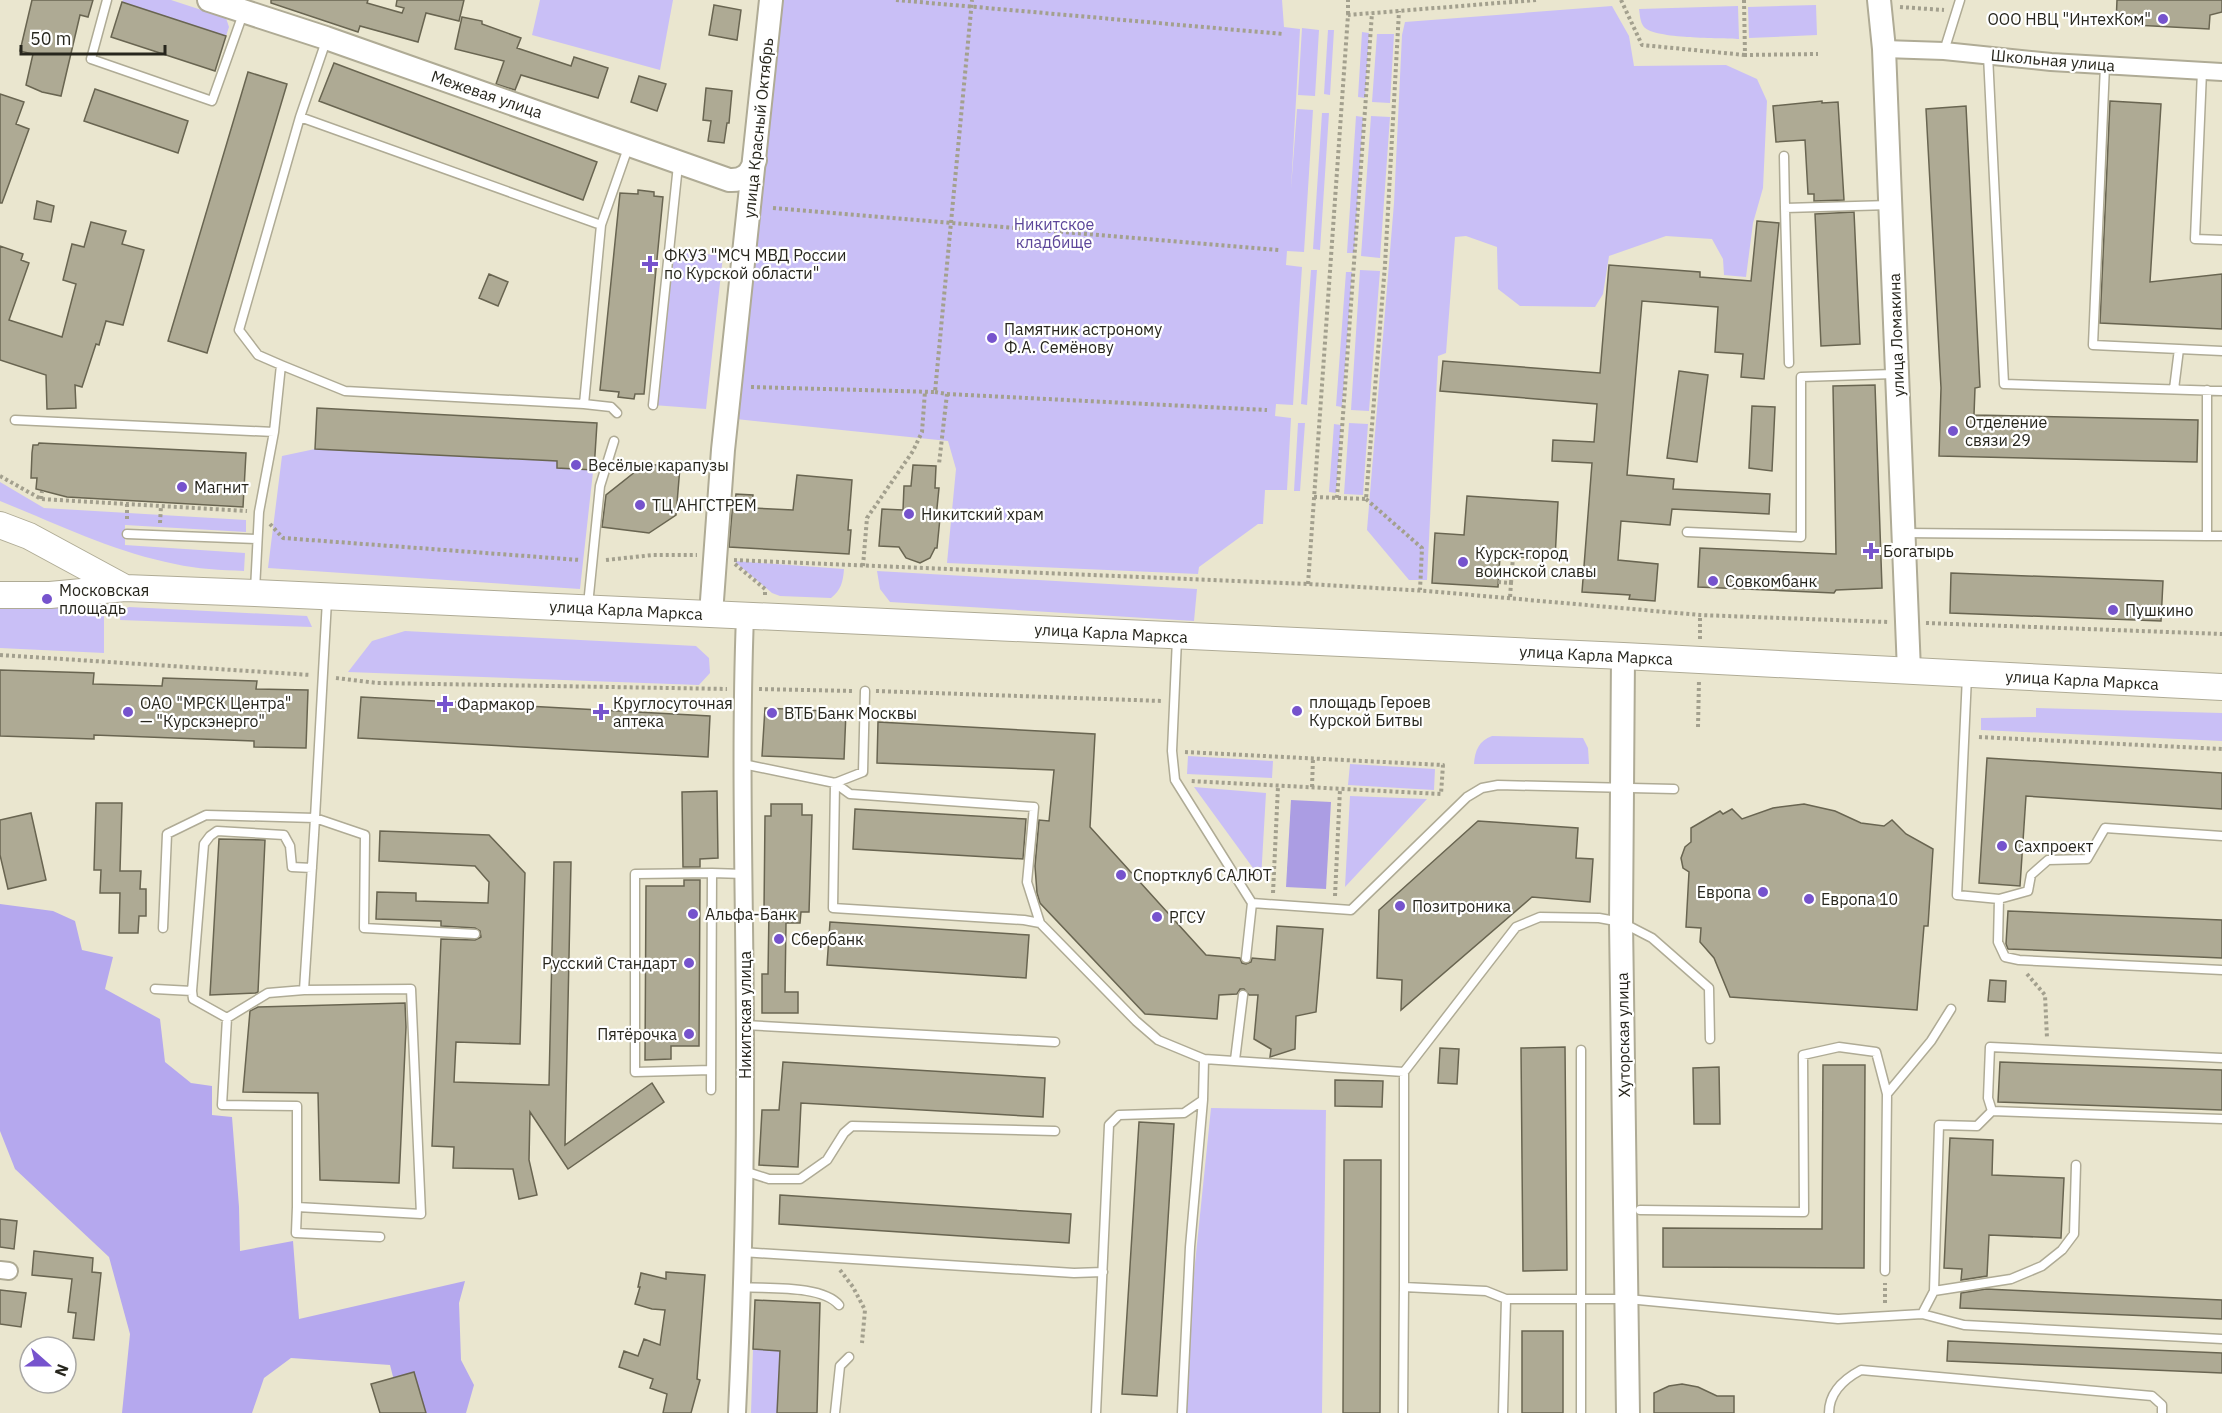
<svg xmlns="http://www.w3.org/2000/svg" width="2222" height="1413" viewBox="0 0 2222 1413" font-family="'IBM Plex Sans',sans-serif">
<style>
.green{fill:#c9bff6}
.forest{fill:#b5a8ee}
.water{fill:#ab9de3}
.building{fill:#aeaa94;stroke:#696551;stroke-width:1.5}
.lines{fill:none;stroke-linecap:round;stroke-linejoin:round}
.lane-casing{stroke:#afab95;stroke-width:11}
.street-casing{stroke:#afab95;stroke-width:20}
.secondary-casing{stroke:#afab95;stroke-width:26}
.primary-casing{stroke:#afab95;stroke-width:28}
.path{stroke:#a3a08e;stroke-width:4;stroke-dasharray:3 3;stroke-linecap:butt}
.lane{stroke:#fff;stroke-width:8}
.street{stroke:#fff;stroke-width:16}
.secondary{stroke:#fff;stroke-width:22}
.primary{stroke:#fff;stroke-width:26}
.poi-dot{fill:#7653cd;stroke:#fff;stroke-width:2}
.labels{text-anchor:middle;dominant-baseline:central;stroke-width:4.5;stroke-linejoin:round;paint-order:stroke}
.poi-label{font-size:16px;fill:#27261d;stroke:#fff;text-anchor:start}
.street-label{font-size:16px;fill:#27261d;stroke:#fff}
.park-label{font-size:16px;fill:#5c4699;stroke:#fff}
</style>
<rect width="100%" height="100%" fill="#eae6cf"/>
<path class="green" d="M123,0H171L226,18L229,27L226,36L122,2Z
M540,0H673L660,70L532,35Z
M778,0H1282L1284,27L1300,29L1291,189L1297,109L1313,110L1304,252L1287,251L1286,265L1302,267L1293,405L1276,404L1275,416L1291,418L1287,490H1265L1263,524H1258L1199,567L1198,574L947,563L956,469L948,441L736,419Z
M1816,5L1817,35L1749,38L1748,7Z
M1612,6L1629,36L1634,66L1726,65L1757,79L1767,101L1763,188L1753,223L1746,277L1724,275L1723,259L1712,239L1666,236L1609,256L1603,294L1595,307L1520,306L1498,289L1497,247L1466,236L1455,237L1446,353L1438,356L1427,580H1409L1367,530L1394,203L1402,35L1405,22Z
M1738,6L1739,39C1722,38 1654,39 1644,27C1640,22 1640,15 1639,9Z
M1302,28L1319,30L1315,96L1298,95Z
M1328,30H1334L1330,95L1324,94Z
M1362,32L1369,33L1365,98L1358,97Z
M1377,34H1394L1390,103L1372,102Z
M1322,113H1329L1320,250L1313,249Z
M1356,116L1363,117L1354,253H1347Z
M1371,116L1390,117L1380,258L1361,256Z
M670,250L723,256L706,409L653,405Z
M1311,270H1317L1307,405L1301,404Z
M1360,270L1380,271L1369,411L1351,410Z
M1346,272H1352L1342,407L1336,406Z
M1298,423H1305L1300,491H1294Z
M1349,423L1368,424L1363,495L1344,494Z
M1334,424L1341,425L1336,493L1329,492Z
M315,449L594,463L580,589L268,568L282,456Z
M0,482L44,508L246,520V532L125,525V545L245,553L244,571C221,570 197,569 175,564C114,552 57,524 0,501Z
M734,561L844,569C843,582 841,590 831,598L780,596L772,593Z
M877,571L1197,589L1194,621L890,602L880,589Z
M0,604L104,605V653L0,648Z
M129,607L307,616L312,627L120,620L121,611Z
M405,631L696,646L709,658L710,673L699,685L348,672L372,641Z
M2036,708L2222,713V741L1981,730V718L2036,717Z
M1492,736L1583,738L1588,748L1589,764H1474C1475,750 1479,741 1492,736Z
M1188,756L1273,761L1272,778L1187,774Z
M1350,764L1435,769L1434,790L1348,785Z
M1194,787L1266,793L1261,879Z
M1350,796L1427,799L1345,887Z
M1211,1108L1326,1110L1322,1413H1186L1189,1322Z
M753,1349L780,1351L777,1413H751Z"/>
<path class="forest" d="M0,904L53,911L75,921L82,950L113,957L105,989L160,1019L165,1062L191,1083L212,1086V1115L232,1117L239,1207L240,1251L293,1241L299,1319L465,1281L459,1303L461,1360L474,1385L466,1413H399L401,1408L390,1365L291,1358L264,1378L252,1413H122L130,1334L109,1257L15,1169L0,1131Z"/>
<path class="water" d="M1291,800L1331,802L1326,889L1286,887Z"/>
<path class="building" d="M32,0H93L88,17L80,15L61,96L42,92L26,85L33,54L20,51Z
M271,0H368L367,3L402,13L404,8L396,6L397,0H464L459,21L426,13L418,42L360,26L358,32L271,3Z
M2117,0H2222V12L2210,15L2209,29L2116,24Z
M122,2L226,36L215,71L111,37Z
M714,5L741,10L737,40L709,35Z
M462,17L482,21V24L521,38L517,48L571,66L574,57L608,68L598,98L521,75L515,90L496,84L504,61L455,49Z
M334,63L597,162L583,200L319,101Z
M248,72L287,84L207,353L168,341Z
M639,76L666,84L657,111L631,102Z
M706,88L732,91L729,123H727L724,143L708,141L711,121L703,120Z
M95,89L188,121L178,153L84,121Z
M0,94L24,102L16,124L29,129L2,203H0Z
M1822,101V103L1838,102L1844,200L1814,201V194H1808L1805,140L1776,142L1773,106Z
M2110,101L2161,104L2150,282L2222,274V329L2100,323Z
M1966,106L1980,387L1975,388L1974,415L2198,420L2197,462L1939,456L1941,388L1926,109Z
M638,190L654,192V196L663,197L644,394H635L634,399L618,397L619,392L600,390L620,193L638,194Z
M37,201L54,206L51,222L34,219Z
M1854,212L1860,344L1821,346L1815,214Z
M1757,221L1779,223L1764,379L1741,377L1743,354L1715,352L1718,307L1642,301L1627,475L1674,479L1673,489L1770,494L1769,514L1672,509L1670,525L1621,521L1618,560L1658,564L1655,601L1629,599L1630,595L1582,592L1592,463L1552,461L1553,440L1594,442L1597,404L1440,391L1443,361L1600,373L1609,265L1700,272V277L1751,281Z
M91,222L126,231L122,244L144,250L123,325L106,321L99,345L96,344L82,387L75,385L76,408L47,409L46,375L0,360V246L23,254L21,260L29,263L9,320L62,337L76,284L63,280L72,244L84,247Z
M489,274L508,282L498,306L479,298Z
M1679,371L1708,375L1697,462L1667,458Z
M1875,385L1882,588L1836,590L1834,593L1698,587L1700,548L1836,554L1833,386Z
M1752,406L1775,407L1772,471L1749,468Z
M317,408L597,423L594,470L557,468V461L315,449Z
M39,443L246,453L243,507L67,497L36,489L37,478H31L32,453L33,445H38Z
M645,464L680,467L676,515L649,533L602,527L606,495Z
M913,465L936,466L935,488H939L936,518H940L937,548H935L930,558L920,563L906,558L899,547L879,546L882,509L903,510L904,486H911Z
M797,475L852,480L848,530H851L849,554L729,547L733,501L735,502L736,494L753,495L752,508L793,510Z
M1467,496L1558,502L1555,559L1500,556L1498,587L1432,583L1435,533L1464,535Z
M1951,573L2163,581L2161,621L1950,613Z
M0,670L94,673L93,684L162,686L163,678L257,681L256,689L308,690L306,748L254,747V741L94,735V739L0,736Z
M361,697L710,716L708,757L358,738Z
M765,708L846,712L844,759L762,756Z
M878,722L1095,734L1090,827L1206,955L1240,958L1242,963L1246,964L1251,962L1252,958L1275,960L1277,926L1323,929L1316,1012L1296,1016L1295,1049L1270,1057L1271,1049L1254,1039L1258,995H1249L1244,989H1240L1237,994L1219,995L1217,1019L1145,1014L1040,903L1037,893L1035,866L1039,820L1049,821L1054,770L877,763Z
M1987,758L2222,773V809L2026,796L2020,886L1979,883Z
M717,791L718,858L700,859V867H683L682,792Z
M96,803H122L120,871H141L140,889H146V916H139L138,933H119L120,893H100L101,870H94Z
M771,804H802V815H812L809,912H801L800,923H786L785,992H798V1013H762V974H768L769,910L764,911L765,816H771Z
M1804,804L1835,811L1861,823L1884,826L1892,820L1906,834L1933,849L1928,926H1924L1917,1010L1730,997L1714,958L1700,942L1701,928L1686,927L1689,872L1683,868L1681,858L1685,847L1691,842V828L1720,811L1723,814L1732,809L1742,819L1773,808Z
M855,809L1026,819L1023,859L853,849Z
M31,813L46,880L8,889L0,855V820Z
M1478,821L1578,828L1576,858L1593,859L1590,902L1532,897L1401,1010L1402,980L1377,978L1379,910Z
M380,831L489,835L525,873L520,1044L456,1042L454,1082L549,1085L554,862H571L565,1145L652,1083L664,1102L568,1169L530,1112L529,1160L537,1195L519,1199L513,1169L453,1168L454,1147L432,1146L441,939L475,940L481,937L480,931L475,928L441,926V921L376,919L377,892L416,893V901L488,903L489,882L475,866L379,861Z
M219,839L265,840L258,992L256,993L210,995Z
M684,880H700L699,1046H671V1059L645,1060L646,886H684Z
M2008,911L2222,920V958L2008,949L2006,944Z
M830,922L1029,935L1026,978L827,965Z
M1990,980L2006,981L2005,1002L1988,1001Z
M405,1003L406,1027L399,1183L320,1180L318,1093L243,1092L250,1011L258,1007Z
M1565,1047L1567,1270L1523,1271L1521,1048Z
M1440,1048L1459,1049L1457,1084L1438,1083Z
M783,1062L1045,1078L1043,1117L801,1103L798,1167L759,1165L762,1110H779Z
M2000,1062L2222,1070V1110L1998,1102Z
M1823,1065H1865L1864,1268L1663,1267V1228L1822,1229Z
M1719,1067L1720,1124H1694L1693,1068Z
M1335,1080L1383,1081L1382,1107L1335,1106Z
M1139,1122L1174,1124L1157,1396L1122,1394Z
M1950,1138L1993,1140L1992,1175L2064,1178L2061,1238L1989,1235L1987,1276L1961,1280L1962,1269L1944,1268Z
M1344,1160H1381L1380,1413H1343Z
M780,1195L1071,1214L1069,1243L779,1224Z
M0,1219L17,1221L14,1249L0,1247Z
M34,1251L93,1258L92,1272L101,1273L94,1340L73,1338L76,1313L68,1312L72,1279L32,1275Z
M666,1272L705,1275L697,1379L700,1380L691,1413H663L667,1394L650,1388L653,1379L619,1367L624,1351L638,1356L644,1339L660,1345L665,1310L652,1309L635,1304L640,1287H638L641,1273L666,1279Z
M1986,1289L2222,1300V1319L1960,1308L1961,1293Z
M0,1290L26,1293L21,1327L0,1324Z
M755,1300L820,1303L817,1413H777L780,1351L753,1349Z
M1522,1331H1563V1413H1522Z
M1948,1341L2222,1353V1373L1947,1361Z
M414,1372L426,1413H380L371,1384Z
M1682,1384L1698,1387L1717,1396H1734V1413H1654V1393L1669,1386Z"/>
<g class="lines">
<defs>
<path id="lane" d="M107,0L91,59L212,101L244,11
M1944,51L1960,0
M1988,55L2004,384L2222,391
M2105,65L2093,345L2179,349L2174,389
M2202,71L2195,239L2222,240
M300,117L601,225
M1784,156L1785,208
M2179,349L2222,351
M1789,363L1785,208L1890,205
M281,365L258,355L239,330L300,117L326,41
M2207,390V536H2222
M584,404L611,407L617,413
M653,405L678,165
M15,420L274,432
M1687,532L1801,537V377L1894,374
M1904,533L2207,536
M127,534L257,539
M255,590L259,512L274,432L281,365L345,391L584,404L601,225L629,145
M327,600L315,818L365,835L364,928L475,934
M588,605L600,486L614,441
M1177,639L1172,751L1175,780L1252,903L1351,910L1467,797L1482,788L1498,785L1674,789
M1967,676L1957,895L1999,899L2028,891L2031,875L2048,860L2087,859L2105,828L2222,836
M743,764L835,783L833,908L1024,920L1040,923L1136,1021L1158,1040L1204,1059L1404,1072L1516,927L1540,917L1599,918L1621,922L1652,938L1709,988L1710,1039
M835,783L850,794L1034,807L1027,882L1040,923
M835,783L863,772L865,691
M1999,899L1998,942L2005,957L2019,960L2222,970
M163,928L167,834L206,815L315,818L314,835L304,990L268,993L227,1018L193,999L192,991L204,844L210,836L217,831L284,835L290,846L292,867L312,868
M1246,958L1252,903
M155,989L192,991
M227,1018L222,1105L297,1106V1207L421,1214L411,989L304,990
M744,1025L1055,1042
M1581,1050V1413
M1235,1060L1243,995
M711,1070L635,1072V874L712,873
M1404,1072V1287L1486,1291L1506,1299H1628L1838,1319L1922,1314L1934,1291L1939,1125L1977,1126L1992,1111L2222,1119
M711,1090L712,873L744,874
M1992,1111L1988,1098L1990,1047L2222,1058
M744,1171L769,1179H800L827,1160L844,1133L852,1126L1055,1131
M297,1207L296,1233L380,1237
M1640,1210L1804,1212L1803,1055L1839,1047L1876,1052L1887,1094
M742,1252L1074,1273L1103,1272
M1885,1271L1887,1094L1931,1041L1951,1009
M743,1287C769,1289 822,1285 839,1305
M1934,1291L2011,1279L2042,1266L2062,1250L2074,1234L2076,1165
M1922,1314L1964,1325L2222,1339
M835,1413L840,1366L849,1357
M1096,1413L1109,1125L1119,1115L1184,1113L1203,1100L1204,1059
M1182,1413L1190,1247L1203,1100
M1403,1413L1404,1287
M1503,1413L1506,1299
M1829,1413C1829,1392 1844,1379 1861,1370L2152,1396L2162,1405V1413"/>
<path id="street" d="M1884,49L1944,51L2051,62L2222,72
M0,1270L9,1271
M737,1413C742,1306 745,1199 745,1092C746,933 739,775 745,616"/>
<path id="secondary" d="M209,0L326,38L729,180C744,181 751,174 755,160
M1879,0L1884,49L1909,671
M711,614L723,450L771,0
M1623,656L1621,922L1628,1413"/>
<path id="primary" d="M0,525L29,536L125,588
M0,595H50L125,588L255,593L1623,656L2222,687"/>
</defs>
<use href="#lane" class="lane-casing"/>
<use href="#street" class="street-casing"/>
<use href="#secondary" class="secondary-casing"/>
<use href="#primary" class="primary-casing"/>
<path class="path" d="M896,0L1283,34
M1621,0L1642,45L1745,55
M1744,0L1745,55L1818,54
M1900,7L1944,10
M1348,14V0
M773,208L1279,250
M751,387L935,392L972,0
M935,392L947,394L939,464
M947,394L1267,410
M0,476L41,499L247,511
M1314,497L1366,499L1385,265L1399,11
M1337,498L1372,13
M41,499L42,491
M1366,499L1422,548L1420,590
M127,504V521
M160,523L161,506
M270,524L283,538L580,560
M606,560L653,555H697
M734,560L1308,584L1427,591L1700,615L1888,622
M735,564L765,589V597
M863,566L867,518L913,451L922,432L925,391
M1498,582L1511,583L1510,598
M1511,583L1513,557
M1308,584L1348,15L1536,0
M1926,623L2222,634
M1700,639V615
M0,655L311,675
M336,678L377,683L727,689
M759,689L853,691
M876,691L1162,701
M1698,727L1699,680
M1979,737L2222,749
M1185,752L1443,765L1441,794L1190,781
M1312,787L1313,758
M1273,893L1278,786
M1335,896L1340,789
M2027,974L2045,995L2047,1038
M840,1270L853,1287L865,1310L862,1343
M1885,1303V1283"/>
<use href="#lane" class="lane"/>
<use href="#street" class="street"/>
<use href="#secondary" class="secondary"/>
<use href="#primary" class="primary"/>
</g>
<g class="poi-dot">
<circle cx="2163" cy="19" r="6"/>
<path d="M647 255h6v6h6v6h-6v6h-6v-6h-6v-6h6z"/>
<circle cx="992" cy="338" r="6"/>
<circle cx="1953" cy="431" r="6"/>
<circle cx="576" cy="465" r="6"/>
<circle cx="182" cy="487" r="6"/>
<circle cx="640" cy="505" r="6"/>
<circle cx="909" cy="514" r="6"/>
<path d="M1868 542h6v6h6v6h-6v6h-6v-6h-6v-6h6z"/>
<circle cx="1463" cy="562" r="6"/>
<circle cx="1713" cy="581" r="6"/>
<circle cx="47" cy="599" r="6"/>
<circle cx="2113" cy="610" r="6"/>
<path d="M442 695h6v6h6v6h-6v6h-6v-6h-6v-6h6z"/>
<circle cx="1297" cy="711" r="6"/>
<circle cx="128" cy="712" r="6"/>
<path d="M598 703h6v6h6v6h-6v6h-6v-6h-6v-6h6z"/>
<circle cx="772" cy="713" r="6"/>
<circle cx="2002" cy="846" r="6"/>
<circle cx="1121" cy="875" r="6"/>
<circle cx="1763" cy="892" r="6"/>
<circle cx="1809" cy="899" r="6"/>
<circle cx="1400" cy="906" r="6"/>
<circle cx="693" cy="914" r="6"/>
<circle cx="1157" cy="917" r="6"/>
<circle cx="779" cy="939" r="6"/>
<circle cx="689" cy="963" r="6"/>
<circle cx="689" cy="1034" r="6"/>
</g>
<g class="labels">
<g class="poi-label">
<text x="2151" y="19" text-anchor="end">ООО НВЦ "ИнтехКом"</text>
<text x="664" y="255">ФКУЗ "МСЧ МВД России<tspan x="664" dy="18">по Курской области"</tspan></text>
<text x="1004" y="329">Памятник астроному<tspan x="1004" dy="18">Ф.А. Семёнову</tspan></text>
<text x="1965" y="422">Отделение<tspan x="1965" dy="18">связи 29</tspan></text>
<text x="588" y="465">Весёлые карапузы</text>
<text x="194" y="487">Магнит</text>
<text x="652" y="505">ТЦ АНГСТРЕМ</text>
<text x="921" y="514">Никитский храм</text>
<text x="1883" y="551">Богатырь</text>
<text x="1475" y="553">Курск-город<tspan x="1475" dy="18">воинской славы</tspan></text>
<text x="1725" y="581">Совкомбанк</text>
<text x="59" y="590">Московская<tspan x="59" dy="18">площадь</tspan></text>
<text x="2125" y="610">Пушкино</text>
<text x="1309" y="702">площадь Героев<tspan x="1309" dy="18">Курской Битвы</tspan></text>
<text x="140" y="703">ОАО "МРСК Центра"<tspan x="140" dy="18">— "Курскэнерго"</tspan></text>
<text x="613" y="703">Круглосуточная<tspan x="613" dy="18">аптека</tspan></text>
<text x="457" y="704">Фармакор</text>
<text x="784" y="713">ВТБ Банк Москвы</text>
<text x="2014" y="846">Сахпроект</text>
<text x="1133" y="875">Спортклуб САЛЮТ</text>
<text x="1751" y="892" text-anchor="end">Европа</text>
<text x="1821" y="899">Европа 10</text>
<text x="1412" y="906">Позитроника</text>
<text x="705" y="914">Альфа-Банк</text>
<text x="1169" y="917">РГСУ</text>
<text x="791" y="939">Сбербанк</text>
<text x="677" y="963" text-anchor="end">Русский Стандарт</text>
<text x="677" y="1034" text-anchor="end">Пятёрочка</text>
</g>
<g class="street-label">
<text transform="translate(2053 60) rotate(5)">Школьная улица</text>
<text transform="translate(487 94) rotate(19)">Межевая улица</text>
<text transform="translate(758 128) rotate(-84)">улица Красный Октябрь</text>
<text transform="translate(1896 335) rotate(-92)">улица Ломакина</text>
<text transform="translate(626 610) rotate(3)">улица Карла Маркса</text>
<text transform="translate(1111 633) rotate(3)">улица Карла Маркса</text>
<text transform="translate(1596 655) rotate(3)">улица Карла Маркса</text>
<text transform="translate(2082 680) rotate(3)">улица Карла Маркса</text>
<text transform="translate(745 1015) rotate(-90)">Никитская улица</text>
<text transform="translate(1623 1035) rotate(-91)">Хуторская улица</text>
</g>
<g class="park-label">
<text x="1054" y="224">Никитское<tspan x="1054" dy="18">кладбище</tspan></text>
</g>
</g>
<g transform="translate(48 1365) rotate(111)"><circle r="28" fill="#ffffff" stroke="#a9a8a5" stroke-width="1.5"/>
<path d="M0-4.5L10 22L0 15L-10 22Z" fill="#7653cd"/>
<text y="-9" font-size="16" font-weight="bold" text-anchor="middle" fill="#27261d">N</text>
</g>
<path d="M21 45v9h144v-9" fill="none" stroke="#27261d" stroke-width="3"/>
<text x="30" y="45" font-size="18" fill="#27261d" stroke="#ffffff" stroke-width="4.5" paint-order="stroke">50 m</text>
</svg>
